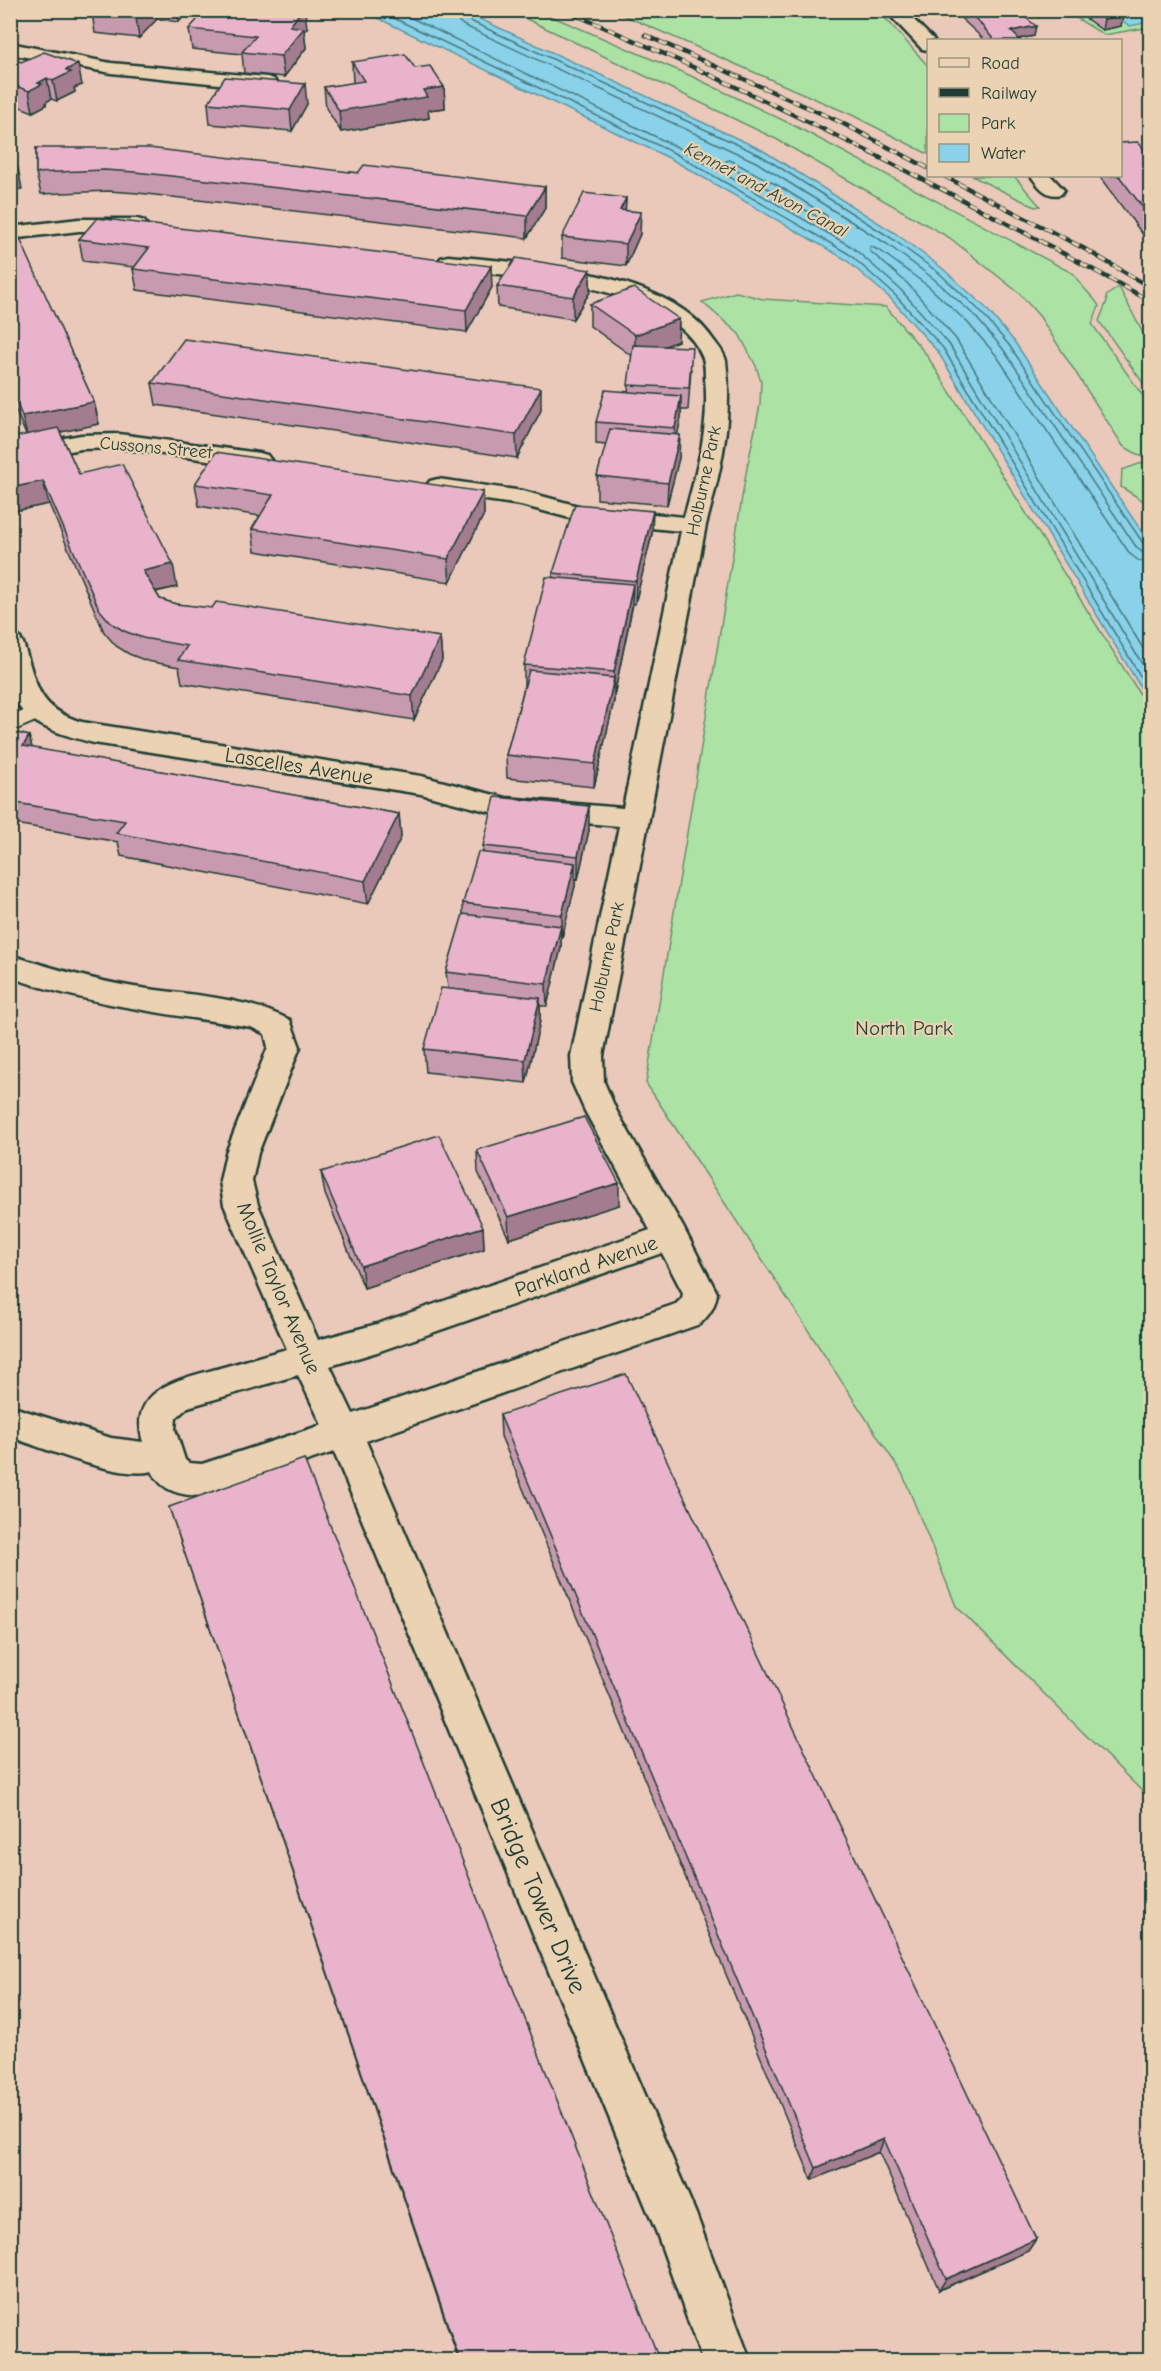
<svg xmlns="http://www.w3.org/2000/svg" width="1161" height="2371" viewBox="0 0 1161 2371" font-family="'Comic Neue',sans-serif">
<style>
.green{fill:#ade2a5;stroke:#66906c;stroke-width:1.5}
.water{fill:#89d2ea;stroke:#5f96a1;stroke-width:1.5}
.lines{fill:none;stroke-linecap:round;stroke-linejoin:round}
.shore{stroke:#49797d;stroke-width:1.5}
.lane-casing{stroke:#1f3d34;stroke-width:4}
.street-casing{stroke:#1f3d34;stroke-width:5}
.lane{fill:#ead2b2;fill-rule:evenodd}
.street{fill:#ead2b2;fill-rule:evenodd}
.rail-casing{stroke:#1f3d34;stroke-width:4.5}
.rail{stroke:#ead2b2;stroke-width:3;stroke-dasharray:8;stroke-linecap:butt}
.wall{fill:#c89aaf;stroke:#1f3d34;stroke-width:1.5}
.shaded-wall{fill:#a37d8f;stroke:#1f3d34;stroke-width:1.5}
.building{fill:#e9b3cc;stroke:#1f3d34;stroke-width:1.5}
.labels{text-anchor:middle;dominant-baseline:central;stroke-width:4.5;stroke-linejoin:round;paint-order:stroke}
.far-water-label{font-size:18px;font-style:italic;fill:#24443d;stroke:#ead2b2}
.far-street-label{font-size:18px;fill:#1f3d34;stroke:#ead2b2}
.street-label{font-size:21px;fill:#1f3d34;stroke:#ead2b2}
.park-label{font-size:21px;fill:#26453a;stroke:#ead2b2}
.near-street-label{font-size:26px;fill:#1f3d34;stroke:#ead2b2}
</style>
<rect width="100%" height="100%" fill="#eac9ba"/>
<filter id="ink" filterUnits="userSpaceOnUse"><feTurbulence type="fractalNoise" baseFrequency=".0167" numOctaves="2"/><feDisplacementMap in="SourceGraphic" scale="12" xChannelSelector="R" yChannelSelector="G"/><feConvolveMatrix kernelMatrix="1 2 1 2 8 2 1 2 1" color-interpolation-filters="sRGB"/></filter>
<g filter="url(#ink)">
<path class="green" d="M510,11H539L689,75L793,125L1074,274C1080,287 1091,293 1099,306L1092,324L1150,406V458H1144L1123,446L1040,317L1019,293L950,238L776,139Z
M614,11H879L928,66V154L852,115Z
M1065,11H1150V27L1104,35Z
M972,176H1014L1040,206L1035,207Z
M1119,287L1145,337L1150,338V393L1099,321L1107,301L1106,296Z
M736,292L763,299L886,307L926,354L1150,710V1799L956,1606L903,1475L646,1083L746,473L760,405L761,382L756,366L739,334L702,302Z
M1150,460V505L1121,487L1122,470Z"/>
<path class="water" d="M363,11H463L762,150L895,233L942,268L984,306L1014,341L1150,544V703L938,352L891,299L845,259L671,159Z
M1108,11H1150V22L1130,26Z"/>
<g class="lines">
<path class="shore" d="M377,10L674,153L849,254L895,295L943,348L1150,692
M395,10L677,147L852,247L900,289L949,344L1150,677
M455,10L456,19L463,25L756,162L887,244L934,279L974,315L1003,349L1137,548L1143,553L1150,554
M462,10L466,19L760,155L891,238L939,273L979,310L1009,345L1143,543L1150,546
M730,160L779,186L827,216V219L823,220L727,165L726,161Z
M1150,563L1139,561L1130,554L996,355L967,322L928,286L882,252L870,246V251L907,283L956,339L1150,660"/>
<defs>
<path id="lane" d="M38,705L45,707L48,712L45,717L10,732V717Z"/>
<path id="street" d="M885,10H904L934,40H928V50L922,49Z
M10,43L111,63L267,77L274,79L276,83L274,87L267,89L111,73L10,54Z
M1031,176H1051L1064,190L1061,194C1047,198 1039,187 1031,176Z
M79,219H137L144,221L147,225L144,229L137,231H79L10,239V227Z
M448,256C524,263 665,270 712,338C717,345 724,352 726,361C733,419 721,470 706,525L603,1056L604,1082L616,1110L683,1227L717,1293C715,1307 710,1314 700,1324L366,1441L696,2214L750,2360H702L656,2231L334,1452L202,1496C181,1495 162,1492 152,1471C118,1480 45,1448 10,1437V1406L111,1438L143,1442C127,1388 181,1379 220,1368C242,1362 264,1355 287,1349L224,1205L220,1181L226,1153L268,1047L265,1034L251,1027C170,1014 88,1005 10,977V955C52,968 92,980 134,987C186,995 243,996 290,1020L300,1047L258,1153L252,1181L258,1205L318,1340L377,1324L650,1230L585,1111L572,1082L571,1056L619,826L506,816L421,794L94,743C61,734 14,724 10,682C9,666 10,651 10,635L19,637L23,643C37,684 36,708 82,722L421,776L506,798L623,808L681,531L581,521L521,505L438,493L430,491L426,486L430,481L438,479L523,491L582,507L684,517C697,471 710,426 705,378C705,371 705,362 702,356C680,302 582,284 531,277C501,273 470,274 441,266L438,262L441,258ZM662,1253L683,1293L682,1298L676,1304L353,1414L330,1366L377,1352ZM298,1375L322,1425L202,1464L189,1463L185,1460L175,1429L176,1418L188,1407Z
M119,434L259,453L267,455L271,460L267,465L259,467L119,448L81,449L10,462V448L81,435Z"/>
</defs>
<use href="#lane" class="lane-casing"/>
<use href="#street" class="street-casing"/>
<use href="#lane" class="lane"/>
<use href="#street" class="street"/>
<defs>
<path id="rail" d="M564,10C765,95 959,195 1150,301
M645,35L838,121L928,168
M944,176L1083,248L1150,287"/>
</defs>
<use href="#rail" class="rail-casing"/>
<use href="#rail" class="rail"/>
</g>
<path class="wall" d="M68,10H189L179,22L157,19L139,38L95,33L92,13Z
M952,10H1016L1034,36L1019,39L1020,40H984L977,33Z
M1074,10H1116L1123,15L1121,26L1102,30Z
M307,28L304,31L306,48L284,77L244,73L242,54L192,49L189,29Z
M10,58L82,85L74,88L75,92L57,101L51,99L46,102V105L33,112L10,103Z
M352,62L415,68L444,87L445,108L428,110L429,118L341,132L326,108L324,87L353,83Z
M208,103L307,104L292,131L210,124Z
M36,148L545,187V208L527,238L138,193L108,191L41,194L36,173Z
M1150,157V244L1099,176H1120Z
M626,198L625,210L640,234L626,266L562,258V237Z
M10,219L94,402L99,424L60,432L79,474L177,587L156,592L160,599L176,604L440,637L442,660L414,720L182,683L179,667L147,661L129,654L116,646L104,632L49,504L10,512V438L26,435L10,397Z
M79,239L492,287L467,332L137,290L133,269L134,267L83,261Z
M590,270V292L573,319L498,307L497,286Z
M590,304L679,319L678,341L665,346L691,369L688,410H681V418L677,435L679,458L667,505L597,499V476L606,445L596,444V422L628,392L632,356L590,326Z
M152,383L541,410L517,458L156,405Z
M195,484L483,492L484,514L450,582L255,551L252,529L260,516L199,506Z
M652,534L635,604H633L614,696V701L594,787L507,778L506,755L524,688V665L553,578V573Z
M10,731L29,736L32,748L399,814L401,837L368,904L121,856L118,842L10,823Z
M589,830L578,879L575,878V886L561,938V948L547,1006H540V1021L526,1083L426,1072L424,1049L448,988L446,972L463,915V903L483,852V846Z
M477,1150L619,1205L509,1239L478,1172Z
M321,1172L483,1227L484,1249L364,1288L325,1194Z
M500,1415L1036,2239L1028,2251L939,2290L879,2152L812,2180L501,1436Z
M169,1507L660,2361H459Z"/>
<path class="shaded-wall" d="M143,10H156L157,19L139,38L136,18Z
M177,10H189L179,22Z
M302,10H305L307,28L304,31L306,48L284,77L281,56L290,26Z
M1123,15L1121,26L1102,30L1104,19Z
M1036,26L1034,36L1014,40L1011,31Z
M78,64L82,85L74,88L75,92L57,101L53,81L66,70Z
M47,78L51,99L46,102V105L33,112L29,91L38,83Z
M305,84L307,104L292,131L290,110Z
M444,87L445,108L428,110L429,118L341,132L339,111L423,90Z
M18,168L22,189L10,191V169Z
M545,187V208L527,238V216Z
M626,198L625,219L620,210Z
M641,212L640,234L626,266V244Z
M491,266L492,287L467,332L466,310Z
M590,270V292L573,319V297Z
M679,319L678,341L635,358V335Z
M541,388V410L517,458L516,435Z
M681,396V418L674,451L675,428Z
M94,402L99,424L28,439L22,416Z
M680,435L679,458L667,505L668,483Z
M43,481L49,504L10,512V488Z
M483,492L484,514L450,582L448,559Z
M653,511L652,534L635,604L636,581Z
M173,564L177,587L148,593L143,571Z
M633,584L632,607L614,696V672Z
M440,637L442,660L414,720L412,696Z
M614,678V701L594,787L595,764Z
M29,736L35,759L23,746Z
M589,806V830L578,879V856Z
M399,814L401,837L368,904L365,881Z
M575,863V886L562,938V915Z
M561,926V948L547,1006L546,984Z
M540,998V1021L526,1083L525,1060Z
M619,1183V1205L509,1239L508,1217Z
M483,1227L484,1249L364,1288L361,1266Z
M884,2139L879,2152L812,2180L816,2168Z
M1036,2239L1028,2251L939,2290L946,2279Z"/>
<path class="building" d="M95,10H143L136,18L92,13Z
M247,10H302L290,26L304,28L281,56L242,52L256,36L189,29L204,12L243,15Z
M966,10H1016L1036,26L1011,31L1020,40H994L979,22Z
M1091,10H1116L1123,15L1104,19Z
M44,52L78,64L66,70L71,72L53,81L47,78L38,83L42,84L29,91L10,84V58L21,62Z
M405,54L415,68L430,66L444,87L423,90L427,97L339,111L324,87L364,81L352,62Z
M225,77L305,84L290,110L208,103Z
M1138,142L1150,157V217L1119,176H1120V143Z
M36,148H149L358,173L364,165L545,187L527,216L135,172L104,170L36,173Z
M10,152L18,168L10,169Z
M584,193L626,198L620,210L641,212L626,244L562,237Z
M97,218L491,266L466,310L133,269L149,248L79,239Z
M10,219H11L94,402L22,416L10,387Z
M516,258L590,270L573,297L497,286Z
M634,288L679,319L635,335L590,304Z
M184,339L541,388L516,435L152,383Z
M633,345L692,347L689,388L628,385Z
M605,390L681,396L675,428L596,422Z
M58,428L79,474L122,464L173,564L143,571L160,599L176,604L212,608L216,602L440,637L412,696L178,660L187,646L143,638L124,631L111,623L99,609L43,481L10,488V438Z
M610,429L680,435L668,483L597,476Z
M216,452L483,492L448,559L252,529L273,495L195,484Z
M575,504L653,511L636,581L553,573Z
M546,577L633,584L614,672L524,665Z
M529,670L614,678L595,764L506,755Z
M10,731L29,736L23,746L399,814L365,881L116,833L125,821L10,802Z
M495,797L589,806L578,856L483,846Z
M478,852L575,863L562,915L463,903Z
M463,914L561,926L546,984L446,972Z
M441,988L540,998L525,1060L424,1049Z
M584,1117L619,1183L508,1217L477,1150Z
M439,1135L483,1227L361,1266L321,1172Z
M626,1374L1036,2239L946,2279L884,2139L816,2168L500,1415Z
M304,1459L660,2361H460L169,1507Z"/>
</g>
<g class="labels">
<g class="far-water-label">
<text transform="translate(766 190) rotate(28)">Kennet and Avon Canal</text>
</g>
<g class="far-street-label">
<text transform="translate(156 448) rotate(5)">Cussons Street</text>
<text transform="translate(704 481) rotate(-78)">Holburne Park</text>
<text transform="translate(607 957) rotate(-78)">Holburne Park</text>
</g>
<g class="street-label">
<text transform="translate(299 766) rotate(9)">Lascelles Avenue</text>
<text transform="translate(586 1266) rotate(-19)">Parkland Avenue</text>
<text transform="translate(279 1288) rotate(67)">Mollie Taylor Avenue</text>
</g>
<g class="park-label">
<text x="904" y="1028">North Park</text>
</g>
<g class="near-street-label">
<text transform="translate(538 1896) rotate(67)">Bridge Tower Drive</text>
</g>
</g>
<rect width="1161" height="2371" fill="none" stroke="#ead2b2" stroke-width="36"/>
<rect x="18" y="18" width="1125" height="2335" fill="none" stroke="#1f3d34" stroke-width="2" filter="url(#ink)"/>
<rect x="927" y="39" width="195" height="138" fill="#ead2b2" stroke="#999680" stroke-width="1.5"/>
<rect x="939" y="58" width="30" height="9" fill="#ead2b2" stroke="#999680" stroke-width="1.5"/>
<text x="981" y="69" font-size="18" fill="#1f3d34">Road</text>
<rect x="939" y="88" width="30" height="9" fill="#1f3d34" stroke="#999680" stroke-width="1.5"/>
<text x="981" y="99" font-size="18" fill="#1f3d34">Railway</text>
<rect x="939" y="114" width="30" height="18" fill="#ade2a5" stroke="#999680" stroke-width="1.5"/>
<text x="981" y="129" font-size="18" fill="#1f3d34">Park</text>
<rect x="939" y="144" width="30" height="18" fill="#89d2ea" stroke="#999680" stroke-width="1.5"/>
<text x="981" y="159" font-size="18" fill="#1f3d34">Water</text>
</svg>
